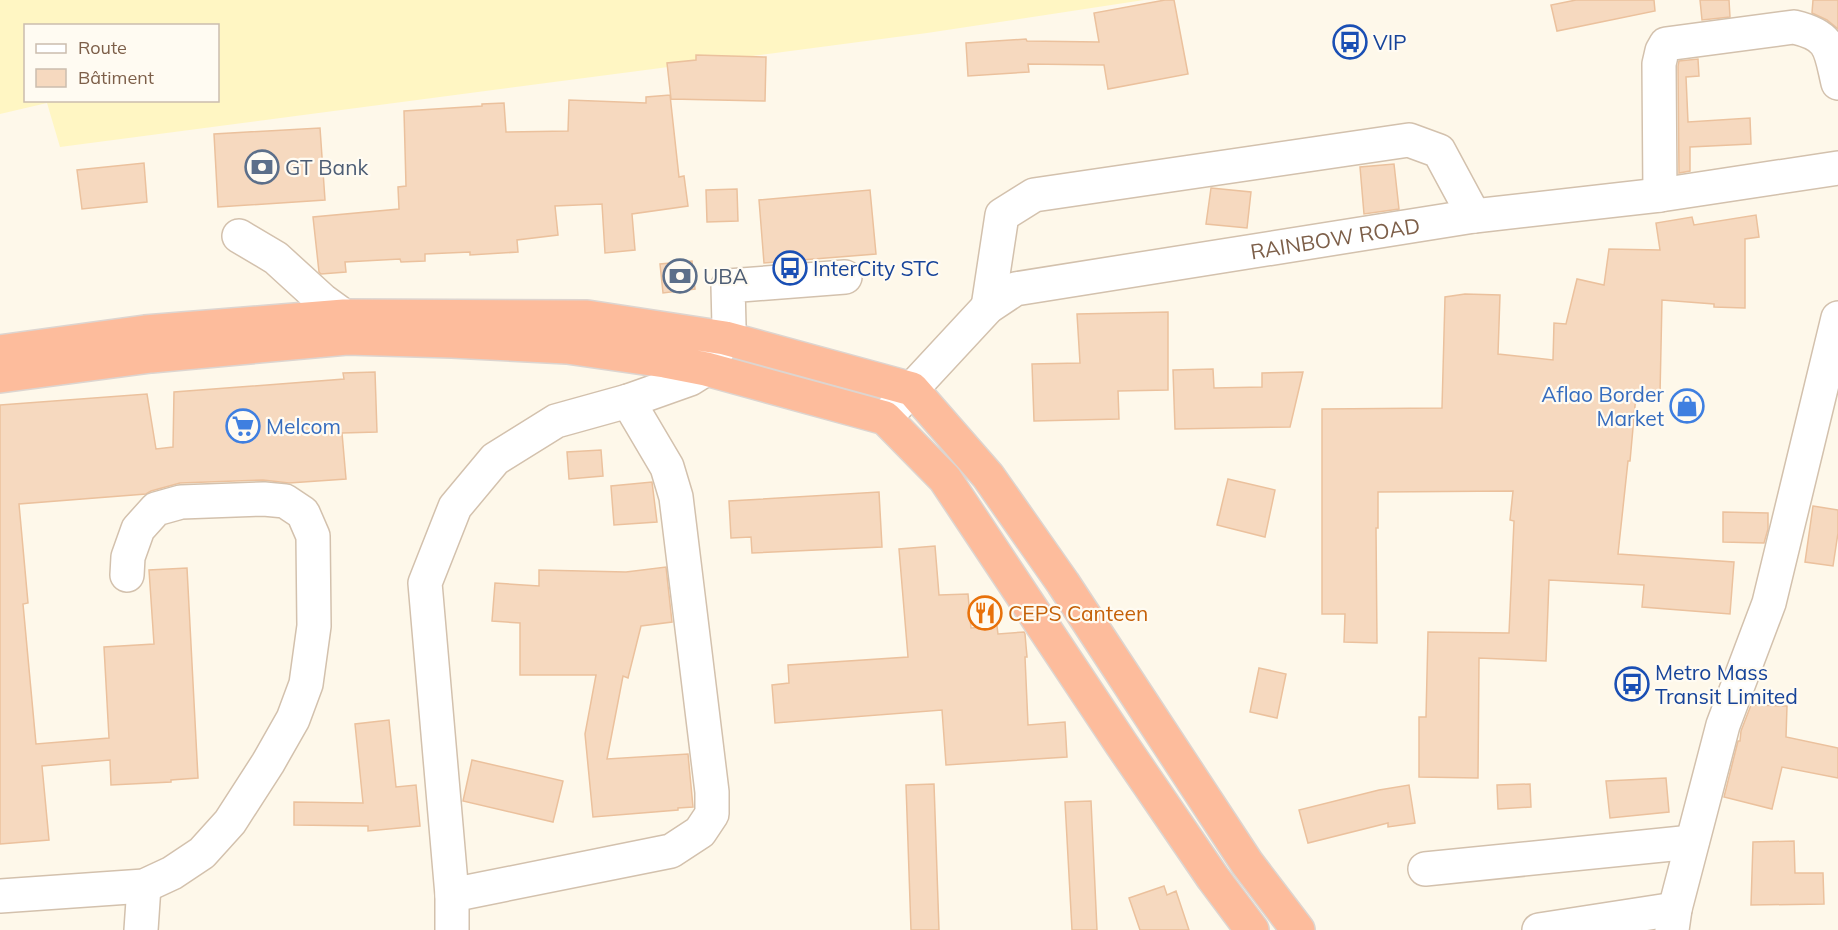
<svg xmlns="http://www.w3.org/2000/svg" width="1838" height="930" viewBox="0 0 1838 930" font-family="Mulish,sans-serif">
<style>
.sand{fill:#fff6c3;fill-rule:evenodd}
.building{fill:#f6d9bf;stroke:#ebc19d;stroke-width:1.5}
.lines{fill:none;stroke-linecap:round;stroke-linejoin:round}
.minor-casing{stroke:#d3c1ad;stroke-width:36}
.highway-casing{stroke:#ddd5d0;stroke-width:36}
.minor{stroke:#fff;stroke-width:33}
.highway{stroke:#fdbc9c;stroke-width:33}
.labels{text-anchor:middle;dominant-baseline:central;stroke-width:4.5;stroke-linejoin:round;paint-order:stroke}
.transit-label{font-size:21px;fill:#164399;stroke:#fffbf2;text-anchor:start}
.service-label{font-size:21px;fill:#4e5e75;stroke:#fffbf2;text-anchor:start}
.street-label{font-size:21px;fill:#7d5f49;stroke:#fffbf2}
.shop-label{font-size:21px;fill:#366cbe;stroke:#fffbf2;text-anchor:end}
.food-label{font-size:21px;fill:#c56008;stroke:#fffbf2;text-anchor:start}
</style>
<rect width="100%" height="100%" fill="#fef8ea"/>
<path class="sand" d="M0,0H1144L927,33L60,147L47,103L0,114ZM26,26H218V100H26Z"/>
<path class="building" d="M1165,0H1174L1188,74L1108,89L1104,65L1028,64L1029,72L968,76L966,43L1026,39L1027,41L1099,42L1094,13Z
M1576,0H1654L1655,11L1557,31L1551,5Z
M1700,0H1729L1730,17L1702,20Z
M1813,0H1838V29L1827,20L1812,13Z
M696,55L766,57L765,101L671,99L667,63L696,60Z
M1698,59L1699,76L1686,77L1688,122L1750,118L1751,144L1690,147V171L1679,173L1678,66L1679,61Z
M670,95L679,177L684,176L688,206L632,214L635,250L605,253L602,204L555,206L558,235L517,240L518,252L470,255V252L425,254V261L401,262L400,259L345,262L346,272L321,274L319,272L313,217L399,209L398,187L406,186L404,111L482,106V104L504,103L506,132L568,131L569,100L646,103V97Z
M320,128L325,200L218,207L214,134Z
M144,163L147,202L82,209L77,170Z
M1394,164L1399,209L1364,214L1360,167Z
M1211,188L1251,192L1247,228L1206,224Z
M737,189L738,221L707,222L706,190Z
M870,190L876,254L764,263L759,200Z
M1756,215L1759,237L1745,239V308L1714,307V304L1662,300L1660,394L1639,392V395H1636L1630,461H1628L1618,554L1734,562L1730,614L1642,607L1644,585L1549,580L1546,661L1479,658L1478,778L1419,777V717H1426L1428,632L1509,633L1514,521L1510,520L1513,491L1378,492V528H1376L1377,643L1344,642L1345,614H1322V409L1442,408L1445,297L1465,294L1500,295L1498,354L1553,360L1554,323L1566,324L1577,279L1604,285L1609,249L1660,250L1656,223L1692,217L1694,225Z
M692,261L695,289L663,293L660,264Z
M1168,312V390L1118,391L1119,419L1034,421L1032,364L1080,363L1077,314Z
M1213,369L1214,388L1262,387V373L1303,372L1290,427L1175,429L1173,370Z
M375,372L377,432L342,433L346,479L289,483L263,480L180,483L151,491L146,494L19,504L28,603L23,604L36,744L109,738L104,647L154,644L149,570L187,568L198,778L171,780V782L111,785L110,760L42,766L49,840L0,844V405L147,394L156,449L173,447L174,392L344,379L343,373Z
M601,450L603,476L569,479L567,452Z
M1228,479L1275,490L1265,537L1217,525Z
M652,482L657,522L614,525L611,486Z
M879,492L882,547L752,553L751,537L731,538L729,501Z
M1813,506L1838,510V533L1833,566L1805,562Z
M1723,512L1768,513V529L1764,543L1723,542Z
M935,546L939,595L968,594L971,628L997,626L998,634L1024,632L1025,634L1027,657H1025L1028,725L1065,722L1067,757L946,765L942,710L775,723L772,685L789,683L788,665L908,657L899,549Z
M666,567L672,622L641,626L628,678L623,676L607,759L688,754L693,807L678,808V810L593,817L585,734L596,675H520V623L492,621L495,583L539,586V570L626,572Z
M1259,668L1286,674L1277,718L1250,712Z
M1751,705L1787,706L1786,737L1838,748V778L1782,767L1772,809L1724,797L1738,741H1740L1741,731Z
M389,720L396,787L416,785L420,826L368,831V826L294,825V802L363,803L355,724Z
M472,760L563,781L553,822L463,801Z
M1666,778L1669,812L1610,818L1606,781Z
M934,784L939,930H911L906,785Z
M1530,784L1531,807L1498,809L1497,785Z
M1409,785L1415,823L1388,827V823L1308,843L1299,810L1379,790Z
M1091,801L1097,930H1072L1065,802Z
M1794,841L1795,873H1823L1824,904L1751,905L1753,842Z
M1164,886L1167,895L1176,891L1189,930H1140L1129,898Z"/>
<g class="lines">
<defs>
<g id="minor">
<path d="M1660,195L1659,64L1662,51L1666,44L1794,27C1832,36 1830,49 1838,83"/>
<path d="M239,236L276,258L322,300L344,316"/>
<path d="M988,307L1002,215L1034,195L1409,140L1439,151L1474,216"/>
<path id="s1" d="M885,418L988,307L1015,289L1474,216L1660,195L1838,168"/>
<path d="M1425,869L1692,842"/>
<path d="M452,895L671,851L700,832L712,814V792L676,497L667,467L628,401"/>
<path d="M0,896L144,886L172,873L202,853L230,822L268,763L293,719L306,684L314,626L313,536L303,513L285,501L264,499L181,502L156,509L138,529L128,557L127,575"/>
<path d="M141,930L144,886"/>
<path d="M452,930V895L425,583L455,507L495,459L556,421L628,401L690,379L706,369L725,338L729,326L728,286L845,277"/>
<path d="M1539,930L1675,909"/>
<path d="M1672,930L1675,909L1723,725L1769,603L1838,318"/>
</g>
<path id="highway" d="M0,352L145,332L344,316L587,317L725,338L912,389L988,476L1063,583L1247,863L1298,930
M0,376L151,356L347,338L452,341L567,347L665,361L706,369L885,418L945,479L1122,745L1213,878L1252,930"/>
</defs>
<use href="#minor" class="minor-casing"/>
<use href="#highway" class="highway-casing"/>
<use href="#minor" class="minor"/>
<use href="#highway" class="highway"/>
</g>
<defs>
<symbol id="bus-ring" viewBox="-11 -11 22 22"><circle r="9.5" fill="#fffbf2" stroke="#1a4fb4" stroke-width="1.5"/><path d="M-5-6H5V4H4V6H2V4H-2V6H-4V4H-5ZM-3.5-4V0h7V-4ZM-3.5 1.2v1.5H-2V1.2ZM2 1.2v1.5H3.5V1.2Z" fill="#1a4fb4"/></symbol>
<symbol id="bank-ring" viewBox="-11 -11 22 22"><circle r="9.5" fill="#fffbf2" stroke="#5c6f8a" stroke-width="1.5"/><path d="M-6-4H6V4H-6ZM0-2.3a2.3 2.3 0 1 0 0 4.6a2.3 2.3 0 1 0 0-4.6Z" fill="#5c6f8a"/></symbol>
<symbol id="shop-ring" viewBox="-11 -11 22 22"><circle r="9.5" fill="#fffbf2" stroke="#3f7fe0" stroke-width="1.5"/><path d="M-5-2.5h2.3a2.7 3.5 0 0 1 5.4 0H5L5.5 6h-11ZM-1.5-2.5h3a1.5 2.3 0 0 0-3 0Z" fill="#3f7fe0"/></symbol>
<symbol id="supermarket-ring" viewBox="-11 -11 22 22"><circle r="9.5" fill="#fffbf2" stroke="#3f7fe0" stroke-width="1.5"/><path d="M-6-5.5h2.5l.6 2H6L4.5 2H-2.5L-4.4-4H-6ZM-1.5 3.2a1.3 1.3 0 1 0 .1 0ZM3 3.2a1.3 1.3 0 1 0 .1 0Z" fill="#3f7fe0"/></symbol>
<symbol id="restaurant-ring" viewBox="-11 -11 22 22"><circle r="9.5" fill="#fffbf2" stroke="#e8710a" stroke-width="1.5"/><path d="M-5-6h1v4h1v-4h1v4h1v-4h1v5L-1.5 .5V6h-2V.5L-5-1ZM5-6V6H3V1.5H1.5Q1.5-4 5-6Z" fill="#e8710a"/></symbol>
</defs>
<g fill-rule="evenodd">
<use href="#bus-ring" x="1331" y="23" width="38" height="38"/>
<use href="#bank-ring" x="243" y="148" width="38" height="38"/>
<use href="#bus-ring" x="771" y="249" width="38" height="38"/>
<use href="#bank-ring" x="661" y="257" width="38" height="38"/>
<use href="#shop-ring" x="1668" y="387" width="38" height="38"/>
<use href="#supermarket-ring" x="224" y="407" width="38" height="38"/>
<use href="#restaurant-ring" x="966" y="594" width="38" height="38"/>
<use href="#bus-ring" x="1613" y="665" width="38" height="38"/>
</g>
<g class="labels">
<g class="transit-label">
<text x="1373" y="42">VIP</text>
<text x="813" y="268">InterCity STC</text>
<text x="1655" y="672">Metro Mass<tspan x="1655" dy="24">Transit Limited</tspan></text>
</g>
<g class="service-label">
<text x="285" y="167">GT Bank</text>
<text x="703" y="276">UBA</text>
</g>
<g class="street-label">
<text stroke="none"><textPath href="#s1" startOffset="508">RAINBOW ROAD</textPath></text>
</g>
<g class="shop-label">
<text x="1664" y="394">Aflao Border<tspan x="1664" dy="24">Market</tspan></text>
<text x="266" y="426" text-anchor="start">Melcom</text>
</g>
<g class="food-label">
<text x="1008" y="613">CEPS Canteen</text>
</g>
</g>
<rect x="24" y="24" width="195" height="78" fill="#fffbf2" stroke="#cbbdae" stroke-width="1.5"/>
<rect x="36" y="44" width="30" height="9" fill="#ffffff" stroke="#cbbdae" stroke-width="1.5"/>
<text x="78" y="54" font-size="18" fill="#7d5f49">Route</text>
<rect x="36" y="69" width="30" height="18" fill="#f6d9bf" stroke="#cbbdae" stroke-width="1.5"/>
<text x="78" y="84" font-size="18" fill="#7d5f49">Bâtiment</text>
</svg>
